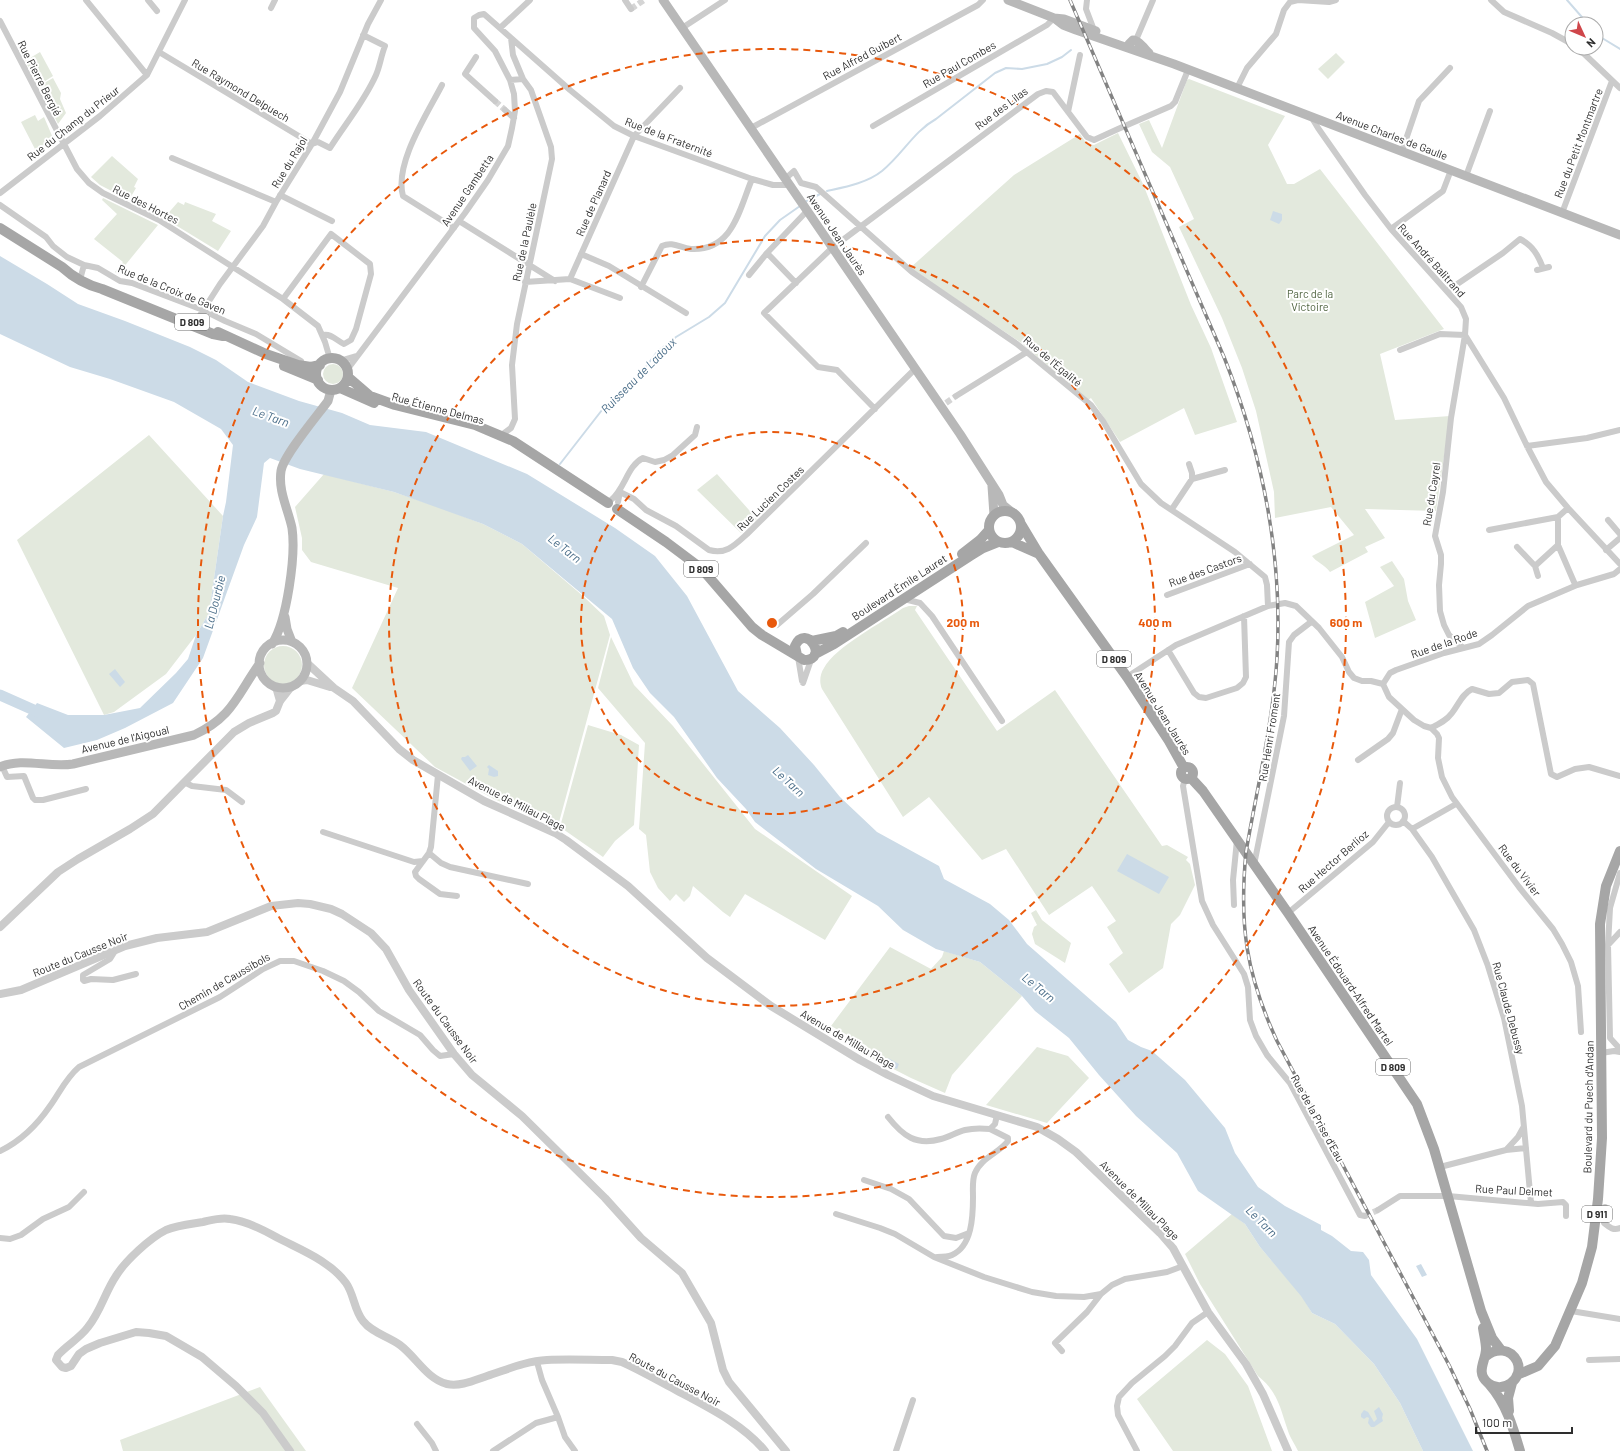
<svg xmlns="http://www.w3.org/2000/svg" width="1620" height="1451" viewBox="0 0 1620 1451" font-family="Barlow,sans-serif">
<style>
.green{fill:#e3e9dd}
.water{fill:#ccdbe7}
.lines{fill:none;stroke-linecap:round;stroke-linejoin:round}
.stream{stroke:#ccdbe7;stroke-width:2}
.river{stroke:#ccdbe7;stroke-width:11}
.minor-tunnel{stroke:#d5d5d5;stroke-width:6;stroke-dasharray:6 3;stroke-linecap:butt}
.minor{stroke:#cbcbcb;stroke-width:6}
.tertiary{stroke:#cbcbcb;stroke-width:8}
.secondary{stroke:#b8b8b8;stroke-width:9}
.primary{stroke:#a6a6a6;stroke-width:10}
.rail-casing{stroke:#838383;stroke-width:3.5}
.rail{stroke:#fff;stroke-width:2;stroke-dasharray:6;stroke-linecap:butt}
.ring{fill:none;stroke:#e8590c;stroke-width:2;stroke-dasharray:7 5}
.labels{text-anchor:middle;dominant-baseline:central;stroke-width:4;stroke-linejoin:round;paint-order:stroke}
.shield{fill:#fff;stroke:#6d6d6d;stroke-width:1}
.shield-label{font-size:10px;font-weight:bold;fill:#2e2e2e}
.street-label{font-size:11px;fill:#2e2e2e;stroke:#fff}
.park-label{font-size:11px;fill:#506441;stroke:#fff}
.water-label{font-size:12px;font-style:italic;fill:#466a86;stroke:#fff}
.centre{fill:#e8590c;stroke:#fff;stroke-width:2}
.ring-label{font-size:12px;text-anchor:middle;font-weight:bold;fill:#e8590c;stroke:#fff;stroke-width:4;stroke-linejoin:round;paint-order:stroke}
</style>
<rect width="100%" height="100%" fill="#fff"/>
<path class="green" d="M40,52L53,76L39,85L25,61Z
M1336,53L1345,62L1328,79L1318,69Z
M53,78L61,93L60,99L66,113L58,124L39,86Z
M1189,79L1285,116L1268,145L1287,184H1294L1320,169L1444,329L1380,354L1395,420L1450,416L1436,511L1365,509L1385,538L1365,547L1368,552L1330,572C1324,564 1316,562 1312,556L1354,535L1331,507L1275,518L1274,492L1256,411L1242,368L1222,318L1179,227L1194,219L1170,167L1152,152L1139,124L1149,120L1162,148L1187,80Z
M35,115L38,121L44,117L53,138L36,151L21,122Z
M1118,133L1143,184L1191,305L1211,348L1237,422L1195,435L1184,408L1120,442L1091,398L1088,400L1020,342L910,268L1014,175L1080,134L1087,144L1094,145Z
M112,156L138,179L134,187L136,188L129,200L100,185L91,177Z
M103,198L158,225L118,274L115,272L123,262L94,239L117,214L102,200Z
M178,202L184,205L185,202L216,214L212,221L231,231L218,251L164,218Z
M323 374a10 10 0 1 1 20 0a10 10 0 1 1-20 0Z
M149,435L223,516L209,613L196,635L166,674L114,712L104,715L17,540Z
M324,474L394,492L444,509L483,524L522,544L583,596L604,616L610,635L558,826L494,799L435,767L352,688L398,588L311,562L302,550V538L295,507Z
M717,474L757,519L741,533L697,490Z
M1392,561L1404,579L1408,601L1416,620L1375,638L1365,602L1394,586L1380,567Z
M909,606H917L915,610L997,731L1055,690L1162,846L1167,845L1188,857L1186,860L1190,864L1195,885L1180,915L1171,924L1163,968L1129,993L1109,964L1123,953L1107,927L1116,921L1092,886L1049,915L1006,849L982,860L929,797L903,817L822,689C819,682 820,674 824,668C835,647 883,622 903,608Z
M611,637L634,685L673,726L755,829L852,896L825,940L745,894L730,917L723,912L693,886L690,896L684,902L676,894L670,901L658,888L650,872L646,835L639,829L645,743L598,688Z
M264 665a19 19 0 1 1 38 0a19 19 0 1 1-38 0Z
M588,725L621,735L639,745L634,825L615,841L603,857L560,827Z
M1036,910L1042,920L1071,943L1065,963L1035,944L1032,934L1034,927L1037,925L1031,913Z
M890,947L931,969L942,957L944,951L980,962L1022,996L952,1075L945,1093L911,1078L862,1053L867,1046L831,1026Z
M1037,1047L1068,1056L1089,1078L1047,1123L986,1105Z
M1232,1214L1245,1224L1260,1247L1302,1296L1312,1313L1335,1324L1374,1364L1400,1403L1423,1451H1298C1295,1444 1290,1438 1288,1431C1280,1408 1278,1392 1258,1376L1200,1284L1185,1254Z
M1207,1340L1225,1354L1248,1386L1272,1451H1173L1137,1399Z
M260,1387L306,1451H123L120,1440Z"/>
<path class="water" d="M1273,211L1282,214V220L1279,224L1270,220Z
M0,256L47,284L78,304L125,321L190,347L216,360L248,382L299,401L342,413L370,425L426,432L527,474L615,528L655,556L687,596L738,691L780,728L814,765L840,797L877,832L939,866L944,879L990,904L1009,920L1027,944L1116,1022L1128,1040L1141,1047L1152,1051L1185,1080L1225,1128L1235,1153L1258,1187L1285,1206L1321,1225V1230L1332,1236L1351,1251L1363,1252L1369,1260L1371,1275L1417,1339L1473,1451H1423L1400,1403L1374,1364L1335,1324L1312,1313L1301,1296L1260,1247L1245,1224L1198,1191L1177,1153L1136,1116L1099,1075L1069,1038L1035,1011L1022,996L980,962L936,949L903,930L878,906L816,869L755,822L746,809L717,778L674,717L650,693L633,668L612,619L522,544L483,524L394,492L300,469L270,458L264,463L257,517L244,545L203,658L173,703L125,728L97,740L64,748L26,717L37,703L68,715H104L140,708L176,673L188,659L196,635L209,613L223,516L226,502L233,445L221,429L174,402L110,379L70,367L0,334Z
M115,669L125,682L120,687L109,674Z
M468,755L477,766L470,771L461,759L462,757H465Z
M489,765L498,771V776L494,777L488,775L489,769L487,767Z
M1127,854L1169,877L1159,894L1117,871Z
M888,1058L899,1064L897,1069L885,1063Z
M1421,1264L1427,1275L1422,1277L1416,1266Z
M1379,1407L1383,1414L1382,1418L1383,1421L1374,1427H1371L1368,1423L1369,1418L1367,1417L1364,1419L1361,1417V1414L1364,1410L1368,1412L1374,1422L1377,1419L1374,1411Z"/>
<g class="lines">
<path class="stream" d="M1567,0L1588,24
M1596,32L1602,38L1620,49
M827,191C845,187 867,183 882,171C902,155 914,131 936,119L995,73L1006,68L1022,69L1047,64L1062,57L1071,50
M805,202L820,194
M560,464L602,410L636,380L657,352L676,337L709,317L725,303L765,236L780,220L800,206"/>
<path class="river" d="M0,695L45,715"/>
<path class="minor-tunnel" d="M631,9L644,0
M495,101L505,110
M946,403L956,396
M1365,1216L1378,1210"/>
<path class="minor" d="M86,0L147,75
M148,0L157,11
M625,0L631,9
M1087,0L1086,9L1094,30
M1491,0L1504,12L1552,33L1572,44
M271,8L275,0
M0,21L77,169L89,183L103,193L159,220L283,299L318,326L325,342L330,359
M500,28L530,0
M682,28L725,0
M511,38L513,55L523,79
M1136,40L1153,0
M1578,48L1620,88
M159,52L312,144
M476,57L465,74L495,101
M442,85C427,114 394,164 403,196L454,228
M1237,88L1247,68L1276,34L1284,10L1290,2L1298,0L1329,2L1336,0
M505,110L514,118
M1068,112L1080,55
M1312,118L1318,128L1365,195L1391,229L1461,307L1466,319L1465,335L1504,398L1527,446L1546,482L1568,508L1620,564
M873,126L1047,25L1054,18
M751,128L978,5L983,0
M312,144L318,142L330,148C345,124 364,102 376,75C380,66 381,56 385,46L363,35
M1402,151L1419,101L1450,68
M172,158L276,202
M1466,176L1490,111
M785,179L794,171L801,183L816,187L912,272L1017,344L1091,405L1103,421L1141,484L1161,503L1235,552L1265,577L1267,585L1268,606
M0,193L100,116L147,75L185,0
M280,195L332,221
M0,205L46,237L53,246L67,257L84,265L98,268L120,281L132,283L203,310L225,321L256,334L301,361
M1562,213L1612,81
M459,221L555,281
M1391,229L1443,191L1451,170
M767,253L796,283
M581,254L609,266L686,313
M1537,270L1549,267
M749,275L767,253L807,211
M81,276L84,265
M570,279L634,136L680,88
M525,282L570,279L620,298
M641,287L662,246C673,241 680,248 691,249C733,251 739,210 752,179
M1447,291L1503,253L1520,239C1533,246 1538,255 1543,268
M283,299L331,234L370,264L371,274L356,329L351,340L344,344C337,341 331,333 323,335
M195,323L220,284L263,226L276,202L312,144L340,92L368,24L381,0
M1400,350L1440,334L1465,335L1451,418L1443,492L1435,536L1441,555V564L1439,585L1440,611L1444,625L1449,635L1463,648
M340,361L357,356
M347,370L465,213L488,180L508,146L512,128L515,111L514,94L510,80L495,51L474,28V18L479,15L484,14L570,90L614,126L634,136L752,179L773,185H789
M956,396L1027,352
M875,409L837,370L818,367L764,313L832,248L1038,94L1046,91L1053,92L1087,137L1094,140L1118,129L1171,106L1175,102L1188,70
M499,434H503L511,428L515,419L512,365L517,324L552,159L551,147L531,90L523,79L510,80
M1527,446L1587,438L1620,430
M1189,464L1192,473V479
M620,492L634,499L646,510L676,526L709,550C726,555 735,545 747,534L915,369
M611,500C625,489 627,466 643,458L655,462L664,460L673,455L695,435L697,427
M618,502L620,492
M1568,508L1558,517V545L1574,582
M1172,509L1192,479L1225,470
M1608,520L1620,534
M1489,530L1558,517
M1517,547L1535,566L1538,576
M1606,550L1620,538
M1535,566L1558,545
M1167,595L1250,564
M904,599L920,603L932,616L1002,721
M777,625L813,594L866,543
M1168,650L1194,693L1199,697L1206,698L1237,688L1243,683L1246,677L1244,616
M798,657L802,681
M1127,677L1176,645L1268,606L1285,603L1296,606L1319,628L1342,657L1349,672L1354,678L1362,681H1371L1383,684L1389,697L1414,720L1424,726L1431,728L1437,734L1439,738L1438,758L1442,777L1452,797L1519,887L1553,929L1562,944L1571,962L1578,986L1581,1032
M803,683L812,657
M1383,684L1390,673L1396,670L1444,653L1479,644L1492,635L1528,606L1577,585L1614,574L1620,569
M1431,728C1439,724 1447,720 1452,713C1459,704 1462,694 1472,689L1489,694L1499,693L1512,682L1528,680L1533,684L1551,774L1557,777L1575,769L1589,767L1620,776
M1358,760L1388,739L1393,733L1402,709
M2,766L7,777L24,776L33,798L35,800H43L86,789
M438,775L431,847L429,853L415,872L416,876L419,879L440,894L457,896
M1185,779L1183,786L1202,901L1213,925L1244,974L1248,987L1250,1020L1256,1036L1267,1055L1290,1083L1360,1215L1365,1216
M184,782L192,786L226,790L242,802
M1397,807L1400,783
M1387 816a9 9 0 1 1 18 0a9 9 0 1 1-18 0Z
M1403,821L1412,829L1432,857L1474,930L1488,966L1504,1018L1522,1106L1531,1203
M1412,829L1456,804
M323,832L414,862L423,861
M429,853L441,863L450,867L528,884
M1254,865L1284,716L1289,642L1294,635L1311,622
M1620,873L1610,908L1608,945L1610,1038L1620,1049
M1234,905L1233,880L1237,840
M1288,913L1373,842L1389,822
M1608,945L1620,932
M115,951L110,959L83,975V980L84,981L91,979L113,980L136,974
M1601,1053L1614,1051L1620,1052
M888,1117C903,1136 916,1146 941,1139C949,1137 957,1132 965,1130C973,1128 981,1128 990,1129
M1506,1150L1518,1137L1523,1128
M0,1151C21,1141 37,1125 50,1106C60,1092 66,1078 79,1067L220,997L263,969L280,961H294L323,971L344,981L359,992L379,1011L420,1035L433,1050L440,1056L454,1054
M1440,1167L1506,1150L1526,1148
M864,1180L891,1189L909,1199L944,1236L956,1238L969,1233
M1605,1207L1604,1223C1609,1227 1613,1231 1620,1228
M1378,1210L1400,1196H1448L1538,1204L1563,1202L1566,1205V1216
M836,1214L880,1228L895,1234L934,1257L984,1277L1032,1292L1056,1296L1084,1297L1101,1294L1112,1285L1125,1279L1167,1272L1183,1266
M0,1238L10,1239L21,1235L43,1219L69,1207L84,1192
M937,1257C941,1257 948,1257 952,1255C972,1246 973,1217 973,1197C973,1189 972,1180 975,1173C981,1158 999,1153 1008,1141V1138L990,1129L995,1124L997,1115
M1571,1311L1620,1319
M1062,1351L1055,1343L1087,1312L1101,1294
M1589,1360L1620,1359
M537,1362L542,1380L558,1417L565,1437L575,1451
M417,1424L432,1443L436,1451
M493,1451L536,1423L558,1417
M896,1451L913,1400
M1137,1451L1118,1415L1117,1406L1119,1397L1132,1383L1165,1356L1175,1346L1192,1323L1208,1312"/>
<path class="tertiary" d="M307,663L334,688L353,701L399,749L413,760L484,801L555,833L566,840L628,886L707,958L771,1006L860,1060L888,1075L933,1096L1037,1127L1058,1139L1076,1152L1160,1233L1173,1248L1208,1312L1246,1364L1263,1394L1288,1451
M300,681L307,680L330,687
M276,687L280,701
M0,927L58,872L78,859L130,829L153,814L234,732L249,723L273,713L276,711L280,701L291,687
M0,994L21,990L125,946L157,938L207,932L271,906L298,903L310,904L331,909L342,914L371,933L386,949L409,990L454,1054L472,1075L522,1116L605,1198L641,1238L682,1273L711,1323L723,1370L729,1382L786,1451
M290,1451L263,1413L236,1386L202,1357L166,1336L149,1333L136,1332L100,1343L86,1349L79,1354L71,1366L66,1368L62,1367L56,1360L58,1355C67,1345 80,1338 88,1327C101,1311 105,1292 116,1276C125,1261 150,1238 166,1230C178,1225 191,1224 203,1222C212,1220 221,1217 230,1219C247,1221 264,1230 278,1238C301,1250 330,1261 346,1283C354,1294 354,1310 363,1321C372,1333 388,1336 400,1345C416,1357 427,1379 447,1384C460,1387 475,1380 487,1376C506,1370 526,1361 547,1360C568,1359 590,1360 612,1360L622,1362C640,1370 657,1380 674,1389C705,1406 742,1423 765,1451"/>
<path class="secondary" d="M663,0L960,434L999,495L1003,505L1013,513
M1008,0L1054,18L1064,19L1096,31
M1054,18L1063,25L1076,30L1174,64L1620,235
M1129,44L1133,40C1138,40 1144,48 1149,53
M992,486L994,515
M285,617L287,629L292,642
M259 664a24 24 0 1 1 48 0a24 24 0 1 1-48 0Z
M272,644C287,621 296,555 292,528C288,509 278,491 281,471C283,456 317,416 328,401L331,390
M0,767C22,757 49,768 73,764L194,735C233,717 237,695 260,663"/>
<path class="primary" d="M0,228L62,267C74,278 87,285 102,289L213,334L223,336
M218,332L266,354L298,365L311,367L320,365
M316 374a16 16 0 1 1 32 0a16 16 0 1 1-32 0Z
M284,366L318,380
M348,377L370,396L395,405L475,425L513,441L608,503
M340,388L374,403
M617,509L666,542L702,569L752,627L762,635L804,660C830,660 806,622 795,646L797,655
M989 527a16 16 0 1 1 32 0a16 16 0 1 1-32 0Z
M1021,524L1039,554L1127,677L1169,741L1184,768
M1012,542L1039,554
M962,554L980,540L989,530
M812,641L836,636L843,632
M815,654L834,644L970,556L983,548L998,542
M1181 773a6 6 0 1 1 12 0a6 6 0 1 1-12 0Z
M1191,778L1203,791L1288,913L1417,1104L1434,1149L1481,1311L1492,1338L1501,1350
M1483,1328C1484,1335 1486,1342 1486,1349C1486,1361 1475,1372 1488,1383C1502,1395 1525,1379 1517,1361C1510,1348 1496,1348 1486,1356
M1517,1375L1538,1366L1555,1346L1582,1283L1592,1247L1598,1199L1602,1138L1600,924L1606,886L1620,851
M1489,1384C1506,1403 1513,1427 1520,1451
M1509,1411L1508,1398L1512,1383"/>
<defs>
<path id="rail" d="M1070,0L1224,357C1262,453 1283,554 1277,658C1273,723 1257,788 1246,852C1239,925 1246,974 1277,1041L1449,1365L1470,1409L1487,1451"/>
</defs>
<use href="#rail" class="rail-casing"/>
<use href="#rail" class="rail"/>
</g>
<g class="ring">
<circle cx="772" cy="623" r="191"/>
<circle cx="772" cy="623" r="383"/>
<circle cx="772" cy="623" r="574"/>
</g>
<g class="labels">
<g class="shield">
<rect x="175" y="314" width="34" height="16" rx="3"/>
<rect x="684" y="561" width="34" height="16" rx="3"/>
<rect x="1097" y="651" width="34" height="16" rx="3"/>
<rect x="1376" y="1059" width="34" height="16" rx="3"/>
<rect x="1582" y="1206" width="30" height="16" rx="3"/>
</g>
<g class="shield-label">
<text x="192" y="322">D 809</text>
<text x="701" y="569">D 809</text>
<text x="1114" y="659">D 809</text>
<text x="1393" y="1067">D 809</text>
<text x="1597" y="1214">D 911</text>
</g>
<g class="street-label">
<text transform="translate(862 56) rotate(-28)">Rue Alfred Guibert</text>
<text transform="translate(959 64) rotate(-30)">Rue Paul Combes</text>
<text transform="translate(40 78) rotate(63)">Rue Pierre Bergié</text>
<text transform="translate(241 90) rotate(31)">Rue Raymond Delpuech</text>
<text transform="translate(1001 108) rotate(-37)">Rue des Lilas</text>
<text transform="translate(73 123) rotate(-38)">Rue du Champ du Prieur</text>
<text transform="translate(1392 135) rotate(21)">Avenue Charles de Gaulle</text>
<text transform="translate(669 137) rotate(21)">Rue de la Fraternité</text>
<text transform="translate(1578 143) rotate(-69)">Rue du Petit Montmartre</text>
<text transform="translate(289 162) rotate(-59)">Rue du Rajol</text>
<text transform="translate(467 190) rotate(-56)">Avenue Gambetta</text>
<text transform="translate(593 203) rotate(-66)">Rue de Planard</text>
<text transform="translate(146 204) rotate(27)">Rue des Hortes</text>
<text transform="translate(837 234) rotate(56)">Avenue Jean Jaurès</text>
<text transform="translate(524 242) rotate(-78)">Rue de la Paulèle</text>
<text transform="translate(1432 260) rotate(48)">Rue André Balitrand</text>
<text transform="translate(172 289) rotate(22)">Rue de la Croix de Gaven</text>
<text transform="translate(1053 361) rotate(40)">Rue de l'Égalité</text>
<text transform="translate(438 408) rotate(15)">Rue Étienne Delmas</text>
<text transform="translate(1431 494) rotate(-81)">Rue du Cayrel</text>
<text transform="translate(770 498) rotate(-44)">Rue Lucien Costes</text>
<text transform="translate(1205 570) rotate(-20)">Rue des Castors</text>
<text transform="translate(899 587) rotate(-33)">Boulevard Émile Lauret</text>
<text transform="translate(1444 643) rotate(-19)">Rue de la Rode</text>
<text transform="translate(1163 713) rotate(58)">Avenue Jean Jaurès</text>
<text transform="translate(1269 737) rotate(-81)">Rue Henri Froment</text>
<text transform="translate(125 739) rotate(-13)">Avenue de l'Aigoual</text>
<text transform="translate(517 803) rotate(27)">Avenue de Millau Plage</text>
<text transform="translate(1333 861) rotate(-41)">Rue Hector Berlioz</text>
<text transform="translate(1520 870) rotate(53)">Rue du Vivier</text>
<text transform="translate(80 954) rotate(-22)">Route du Causse Noir</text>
<text transform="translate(224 981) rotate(-30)">Chemin de Caussibols</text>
<text transform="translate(1351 985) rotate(56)">Avenue Édouard-Alfred Martel</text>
<text transform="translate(1509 1008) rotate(75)">Rue Claude Debussy</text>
<text transform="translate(446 1021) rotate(54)">Route du Causse Noir</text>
<text transform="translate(848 1039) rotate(30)">Avenue de Millau Plage</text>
<text transform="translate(1588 1107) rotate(-89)">Boulevard du Puech d'Andan</text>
<text transform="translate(1318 1118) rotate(61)">Rue de la Prise d'Eau</text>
<text transform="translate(1514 1190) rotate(3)">Rue Paul Delmet</text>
<text transform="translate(1140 1200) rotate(45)">Avenue de Millau Plage</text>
<text transform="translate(675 1379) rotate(28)">Route du Causse Noir</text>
</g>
<g class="park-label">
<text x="1310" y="293">Parc de la<tspan x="1310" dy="13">Victoire</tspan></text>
</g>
<g class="water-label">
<text transform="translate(638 375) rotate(-45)">Ruisseau de Ladoux</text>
<text transform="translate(271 416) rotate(20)">Le Tarn</text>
<text transform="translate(565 548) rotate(38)">Le Tarn</text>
<text transform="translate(214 602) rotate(-76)">La Dourbie</text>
<text transform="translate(789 781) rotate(43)">Le Tarn</text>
<text transform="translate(1039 987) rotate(39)">Le Tarn</text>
<text transform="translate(1262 1221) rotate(45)">Le Tarn</text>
</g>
</g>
<circle cx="772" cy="623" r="6" class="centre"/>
<g class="ring-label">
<text x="963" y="627">200 m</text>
<text x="1155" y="627">400 m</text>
<text x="1346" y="627">600 m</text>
</g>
<g transform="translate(1584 36) rotate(134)"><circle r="19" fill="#ffffff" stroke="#ababab"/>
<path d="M0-3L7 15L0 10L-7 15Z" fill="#cf464a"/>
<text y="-6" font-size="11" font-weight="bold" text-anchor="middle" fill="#2e2e2e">N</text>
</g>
<path d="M1476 1427v6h96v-6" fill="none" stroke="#2e2e2e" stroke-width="2"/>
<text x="1482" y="1427" font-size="12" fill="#2e2e2e" stroke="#ffffff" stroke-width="3" paint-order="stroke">100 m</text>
</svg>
